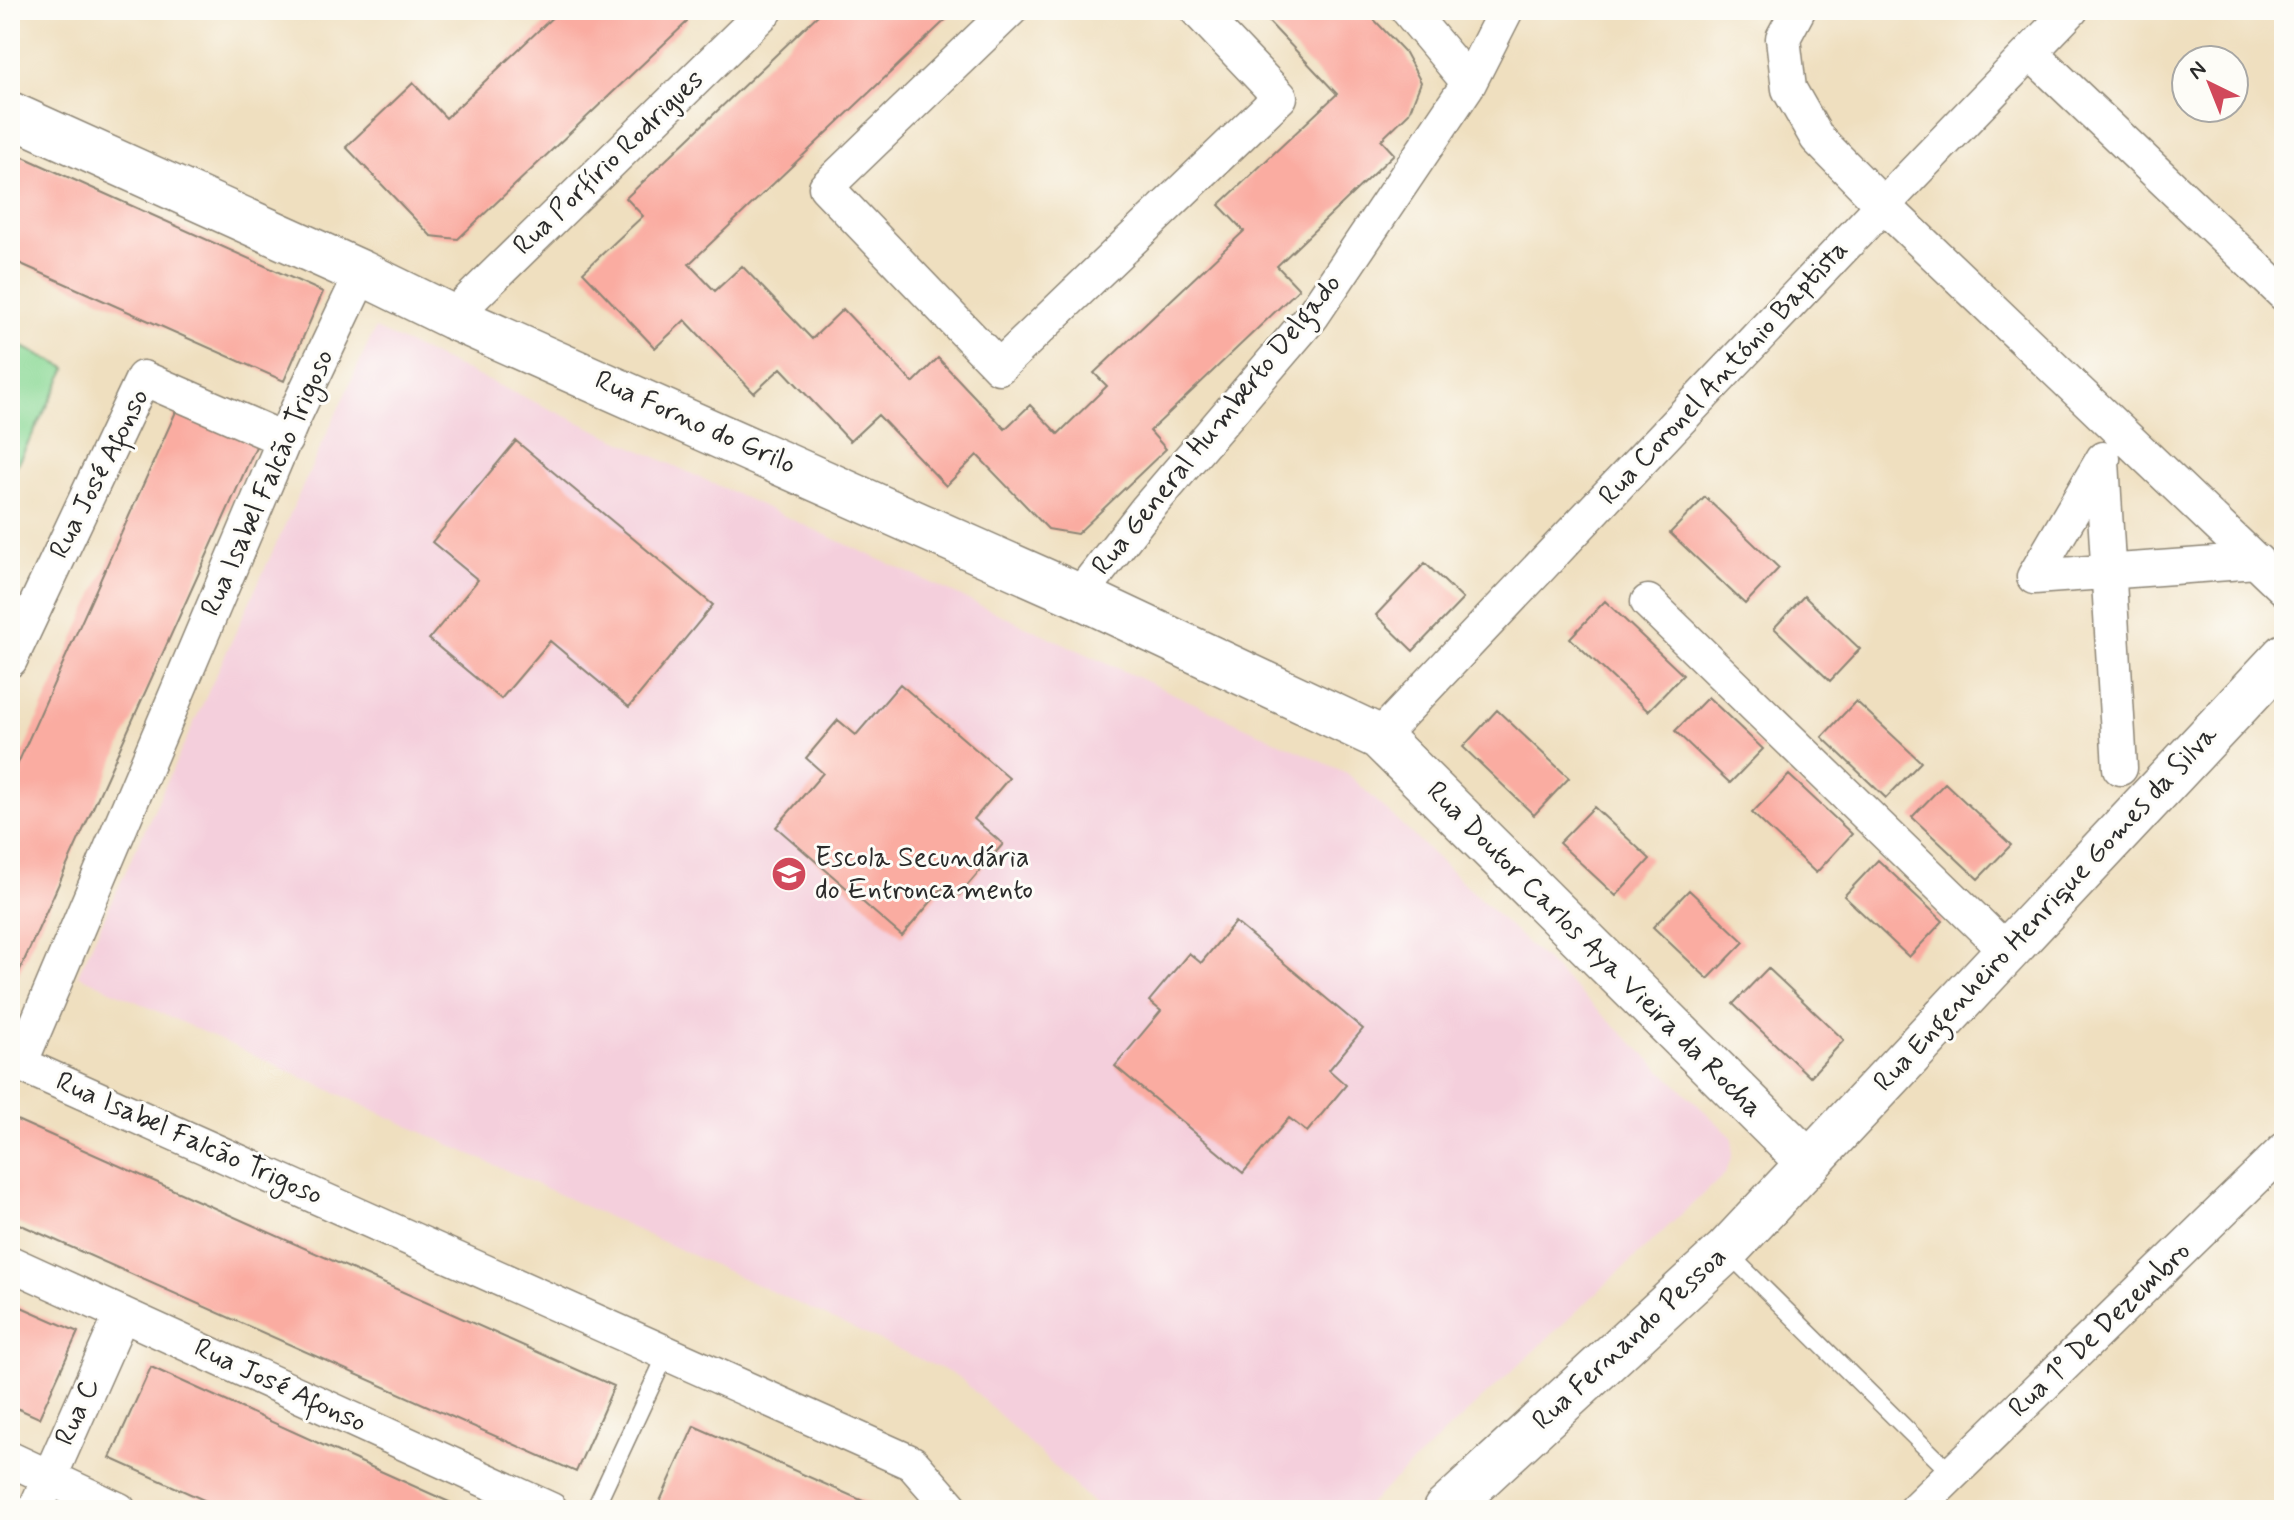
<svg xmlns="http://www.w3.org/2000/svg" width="2294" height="1520" viewBox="0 0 2294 1520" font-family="Mynerve,sans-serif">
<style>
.built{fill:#f4cfdc}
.green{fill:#8cd997;stroke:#5c8261;stroke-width:2}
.building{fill:#faaca1}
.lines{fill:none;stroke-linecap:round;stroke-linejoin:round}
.lane-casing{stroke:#8d8575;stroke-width:19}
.street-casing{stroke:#8d8575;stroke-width:37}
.secondary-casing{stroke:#8d8575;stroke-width:47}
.lane{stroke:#fff;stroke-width:16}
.street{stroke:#fff;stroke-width:34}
.secondary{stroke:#fff;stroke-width:44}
.labels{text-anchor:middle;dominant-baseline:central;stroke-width:6;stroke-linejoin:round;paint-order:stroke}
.street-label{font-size:28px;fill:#2b2b2b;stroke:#fdfcf7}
.poi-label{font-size:28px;fill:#2b2b2b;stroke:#fdfcf7;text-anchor:start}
</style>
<rect width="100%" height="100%" fill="#fdfcf7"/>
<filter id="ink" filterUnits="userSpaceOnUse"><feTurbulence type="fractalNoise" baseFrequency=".0125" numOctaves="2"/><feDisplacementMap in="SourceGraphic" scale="16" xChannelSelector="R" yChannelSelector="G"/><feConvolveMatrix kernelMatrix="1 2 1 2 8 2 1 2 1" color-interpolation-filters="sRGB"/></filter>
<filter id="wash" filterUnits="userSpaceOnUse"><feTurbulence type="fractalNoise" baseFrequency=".006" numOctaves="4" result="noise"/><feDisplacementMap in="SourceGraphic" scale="32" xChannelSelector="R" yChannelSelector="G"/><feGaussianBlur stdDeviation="1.8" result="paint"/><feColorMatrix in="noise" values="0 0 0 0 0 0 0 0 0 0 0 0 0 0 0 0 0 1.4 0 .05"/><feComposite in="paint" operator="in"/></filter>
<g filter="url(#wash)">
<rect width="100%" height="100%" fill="#efdfbf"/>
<path class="built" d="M375,329L1347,773L1733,1138L1732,1155L1726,1173L1362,1510H1100L959,1377L78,975Z"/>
<path class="green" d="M10,341L67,368L10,478Z"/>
<g id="blocks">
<path class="building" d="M560,10H688L687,22L458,239L431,236L346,147L413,83L446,118Z
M823,10H956L689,264L715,291L742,266L812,339L843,309L913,383L938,358L1005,429L1030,405L1058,434L1107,386L1094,373L1244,231L1219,205L1337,94L1266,19L1275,10H1365L1404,51L1421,82L1409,113L1381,140L1394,154L1277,266L1299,289L1150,431L1166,449L1077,534L1048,529L977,455L946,486L878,415L850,441L781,368L754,393L685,320L655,348L583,272L643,216L626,198Z
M10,151L323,292L284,381L10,259Z
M178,407L258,442L10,992V781Z
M516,441L713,605L629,707L550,641L501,699L429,639L478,580L432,542Z
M1705,497L1779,568L1745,604L1670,533Z
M1425,563L1463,599L1413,651L1376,615Z
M1804,596L1860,649L1830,681L1774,628Z
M1605,601L1683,675L1648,711L1570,638Z
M900,684L1009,778L974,819L1003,844L959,895L946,884L902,936L776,827L823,773L806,758L838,720L856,735Z
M1708,697L1763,749L1730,783L1675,731Z
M1856,701L1921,762L1886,798L1822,737Z
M1497,710L1569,778L1534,815L1463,747Z
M1789,775L1852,834L1816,873L1752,813Z
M1945,783L2011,845L1978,879L1912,817Z
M1594,807L1650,859L1616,896L1559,843Z
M1878,860L1943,921L1909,957L1844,896Z
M1689,890L1744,942L1708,979L1653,927Z
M1235,922L1363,1029L1329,1070L1346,1085L1307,1132L1289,1118L1243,1173L1115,1066L1161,1011L1149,1001L1189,953L1201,963Z
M1768,968L1844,1040L1810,1077L1733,1004Z
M10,1117L614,1386L576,1472L10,1220Z
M10,1302L78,1332L39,1418L10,1405Z
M151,1367L327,1447L467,1510H226L110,1458Z
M694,1426L870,1504L867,1510H656Z"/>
</g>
</g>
<g filter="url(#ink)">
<use href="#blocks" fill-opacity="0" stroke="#8d8575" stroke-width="2"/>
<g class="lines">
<defs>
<path id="lane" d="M1727,1252L1952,1474
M594,1510L667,1353"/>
<path id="street" d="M1010,10L826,187L999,367L1280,97L1197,10
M1408,10L1469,83
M1798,10L1783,38L1789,89L1817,138L1883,205L2284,588
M2031,53L2284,294
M362,273L292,421L20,1064L912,1463L953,1510
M452,317L766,10
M2102,461L2120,768
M2034,577L2257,561
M2034,577L2103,459
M1079,596L1147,509L1312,316L1469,83L1506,10
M1648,602L2007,951
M10,660L143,378L285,440
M1379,737L1883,205L2071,10
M10,1263L551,1510
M10,1459L119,1510
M35,1510L122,1314
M1915,1510L2284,1150"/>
<path id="secondary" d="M10,114L362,273L452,317L1079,596L1379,737L1809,1163
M1445,1510L1726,1251L2284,656"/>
</defs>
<use href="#lane" class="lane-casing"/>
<use href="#street" class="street-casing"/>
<use href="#secondary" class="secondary-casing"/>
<use href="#lane" class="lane"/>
<use href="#street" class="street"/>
<use href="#secondary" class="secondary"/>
</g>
</g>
<defs>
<symbol id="school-disc" viewBox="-11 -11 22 22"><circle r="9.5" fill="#d1495b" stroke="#fdfcf7"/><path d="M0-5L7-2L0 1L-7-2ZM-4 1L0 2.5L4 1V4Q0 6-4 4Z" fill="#fff"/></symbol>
</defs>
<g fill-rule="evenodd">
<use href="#school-disc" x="769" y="854" width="40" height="40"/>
</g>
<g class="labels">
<g class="street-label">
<text transform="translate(609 163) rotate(-44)">Rua Porfírio Rodrigues</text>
<text transform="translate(1724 373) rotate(-47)">Rua Coronel António Baptista</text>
<text transform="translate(695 423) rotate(24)">Rua Forno do Grilo</text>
<text transform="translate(1217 425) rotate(-51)">Rua General Humberto Delgado</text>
<text transform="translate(100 474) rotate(-63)">Rua José Afonso</text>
<text transform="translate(268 483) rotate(-66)">Rua Isabel Falcão Trigoso</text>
<text transform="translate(2046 909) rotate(-47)">Rua Engenheiro Henrique Gomes da Silva</text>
<text transform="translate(1594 950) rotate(45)">Rua Doutor Carlos Aya Vieira da Rocha</text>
<text transform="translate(189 1139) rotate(24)">Rua Isabel Falcão Trigoso</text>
<text transform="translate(2100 1330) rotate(-44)">Rua 1º De Dezembro</text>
<text transform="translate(1630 1339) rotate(-43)">Rua Fernando Pessoa</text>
<text transform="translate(280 1386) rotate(25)">Rua José Afonso</text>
<text transform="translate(78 1412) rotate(-66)">Rua C</text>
</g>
<g class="poi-label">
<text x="815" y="858">Escola Secundária<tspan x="815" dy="32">do Entroncamento</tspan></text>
</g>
</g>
<rect width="2294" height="1520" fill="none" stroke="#fdfcf7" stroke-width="40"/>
<g transform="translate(2210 84) rotate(317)"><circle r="38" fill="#fdfcf7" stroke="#a9a8a5" stroke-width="2"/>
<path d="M0-6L14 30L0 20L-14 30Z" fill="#d1495b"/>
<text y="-12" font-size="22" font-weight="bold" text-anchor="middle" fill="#2b2b2b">N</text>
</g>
</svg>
